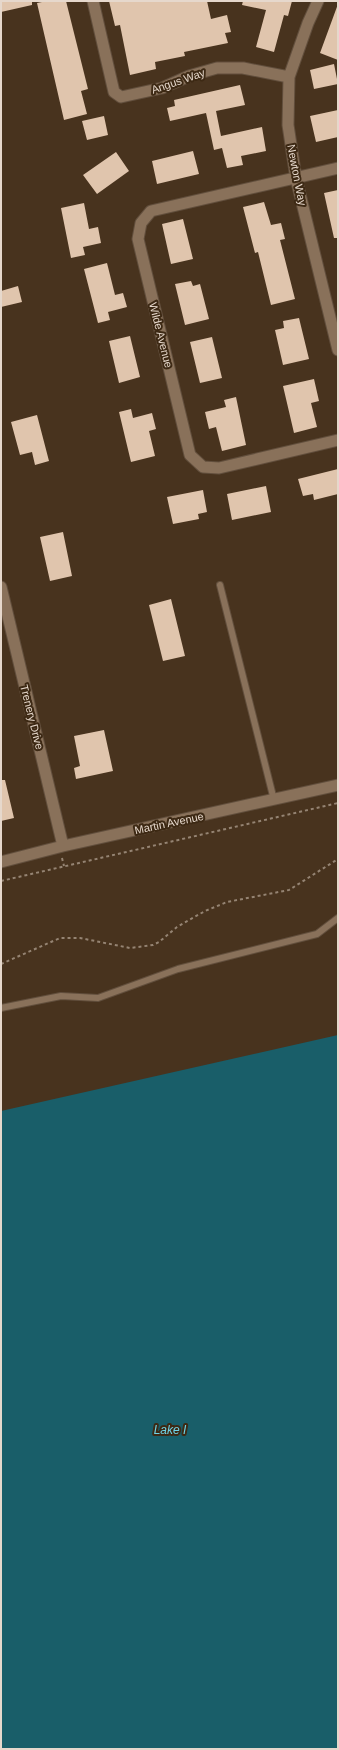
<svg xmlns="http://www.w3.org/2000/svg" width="339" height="1750" viewBox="0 0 339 1750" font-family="Helvetica,sans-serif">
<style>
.water{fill:#195e69}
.building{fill:#e0c5ad}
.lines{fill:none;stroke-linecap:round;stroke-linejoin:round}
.service-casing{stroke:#624f3d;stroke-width:8}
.minor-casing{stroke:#624f3d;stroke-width:13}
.path{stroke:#958473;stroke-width:2;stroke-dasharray:3 3;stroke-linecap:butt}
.service{stroke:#89715a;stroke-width:6}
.minor{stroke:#89715a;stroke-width:11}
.labels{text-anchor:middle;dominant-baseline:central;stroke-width:4;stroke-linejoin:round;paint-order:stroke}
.street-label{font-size:11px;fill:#e6d8cc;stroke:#3d2914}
.water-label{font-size:12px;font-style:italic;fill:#6fd4e7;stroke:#3d2914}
</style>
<rect width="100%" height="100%" fill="#48331e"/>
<path class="water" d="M338,1035V1749H1V1111Z"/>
<path class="building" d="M1,1H32V5L1,12Z
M47,1H66L88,89L81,91L87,114L64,120L37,3Z
M109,1H207L211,19L227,15L231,32L225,33L228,43L184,52L185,56L155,62L156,69L130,75L120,25L115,26Z
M243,1H292L288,16L284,15L274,52L256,47L266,10L242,5Z
M338,4V60L320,53Z
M334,64L338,84L314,89L310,70Z
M240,85L245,105L216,111L221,136L262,127L266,151L241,156L243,165L227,168L222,148L214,150L206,113L170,121L167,108L175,106L174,100Z
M338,110V137L316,142L310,116Z
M104,116L108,135L87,140L82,121Z
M193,151L199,174L157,184L152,161Z
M116,152L129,171L97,194L83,175Z
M338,190V238H334L324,193Z
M264,202L271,225L281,223L285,239L280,240L295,299L271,305L258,252L255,253L243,207Z
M84,203L89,229L98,227L101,243L83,247L85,255L71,258L61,208Z
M183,219L193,259L171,264L162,224Z
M107,263L115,295L123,293L127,307L108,312L110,320L98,323L84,269Z
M191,281L193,286L200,284L209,319L185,325L175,284Z
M18,286L22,302L1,307V291Z
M299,318L309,359L283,365L275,330L284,328L283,321Z
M130,336L140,377L119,383L109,341Z
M212,337L222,378L200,383L190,342Z
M314,379L319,401L311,403L317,427L294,433L283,386Z
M236,397L246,445L222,451L216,427L209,429L205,412L226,407L224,400Z
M131,409L133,418L152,413L156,429L149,431L155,456L131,462L119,412Z
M37,415L49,461L35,465L32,452L20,455L11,422Z
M338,469V494L314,500L313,494L303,496L298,479Z
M266,486L271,512L232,520L227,494Z
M203,490L207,512L198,514L199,519L173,524L167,497Z
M63,532L72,576L50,581L40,537Z
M171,599L185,656L163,661L149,605Z
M104,730L113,771L76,779L74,768L80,766L74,736Z
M1,780H5L14,818L1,821Z"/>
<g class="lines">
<defs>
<path id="service" d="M220,585L274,800
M1,1008L61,996L98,998L178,969L317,934L338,918"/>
<path id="minor" d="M93,1L114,92L121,97L162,88L189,76L217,68H243L289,77
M318,1L308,23L289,77L288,125L296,178L338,350
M338,168L151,211L141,223L138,239L190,455L203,467L219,468L338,440
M1,587L63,846
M1,862L63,846L338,785"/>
</defs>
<use href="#service" class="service-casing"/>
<use href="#minor" class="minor-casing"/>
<path class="path" d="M62,858L64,866
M1,881L338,803
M1,964L60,938H80L130,948L153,945L159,942L177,927L205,911L227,902L289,890L338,859"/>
<use href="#service" class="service"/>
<use href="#minor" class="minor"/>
</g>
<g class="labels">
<g class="street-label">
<text transform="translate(178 81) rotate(-19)">Angus Way</text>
<text transform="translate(297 175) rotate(79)">Newton Way</text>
<text transform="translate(161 335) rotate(76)">Wilde Avenue</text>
<text transform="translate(32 717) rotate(76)">Trenery Drive</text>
<text transform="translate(169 823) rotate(-12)">Martin Avenue</text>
</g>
<g class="water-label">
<text x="170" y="1430">Lake I</text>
</g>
</g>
<rect width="339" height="1750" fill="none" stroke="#e6d8cc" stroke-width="4"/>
</svg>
